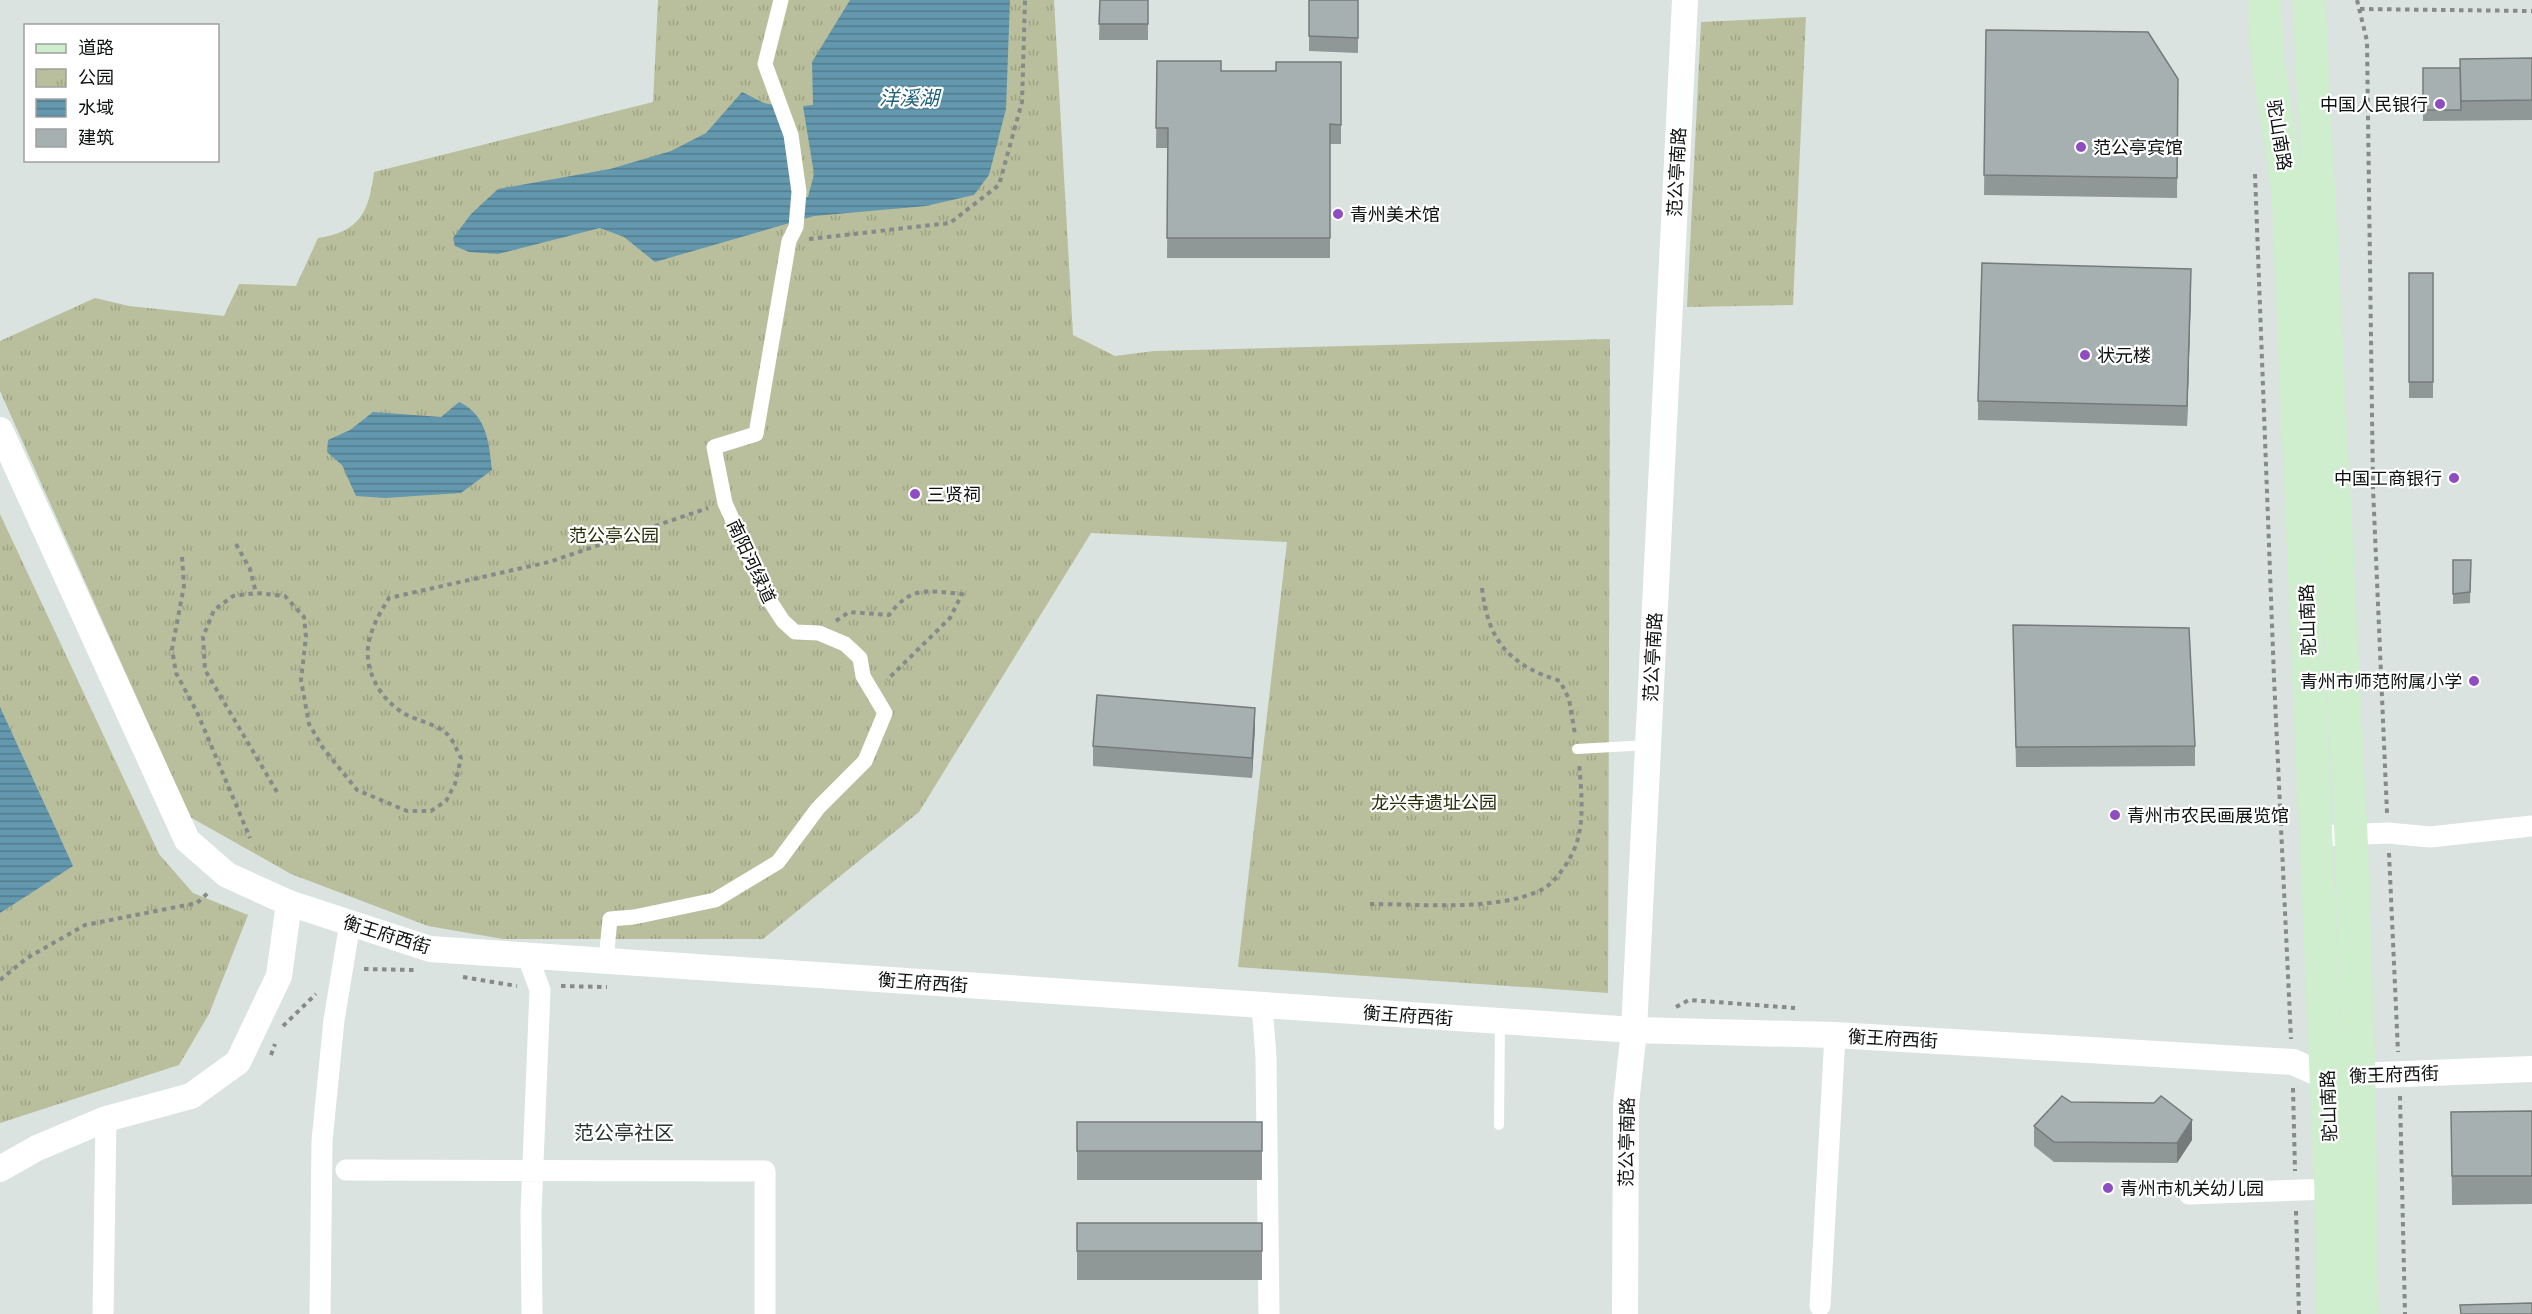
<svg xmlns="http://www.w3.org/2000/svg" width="2532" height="1314" viewBox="0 0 2532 1314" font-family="Ubuntu,'Noto Sans SC',sans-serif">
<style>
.park{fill:url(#park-tufts)}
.water{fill:url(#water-rules)}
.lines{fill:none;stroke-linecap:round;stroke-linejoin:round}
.path{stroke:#848b88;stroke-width:4;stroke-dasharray:4.5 4.5;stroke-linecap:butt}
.service{stroke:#fff;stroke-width:10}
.pedestrian{stroke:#fff;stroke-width:15}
.minor{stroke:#fff;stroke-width:21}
.tertiary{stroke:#fff;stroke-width:26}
.primary{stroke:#ceeecd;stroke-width:33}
.wall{fill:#909797}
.shaded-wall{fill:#757b7b}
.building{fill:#a7b0b0;stroke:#757b7b;stroke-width:1.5}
.poi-dot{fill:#904dc2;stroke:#fff;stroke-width:2}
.labels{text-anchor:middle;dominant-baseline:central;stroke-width:4.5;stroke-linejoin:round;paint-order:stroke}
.poi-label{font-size:18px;fill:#0e1110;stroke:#fff;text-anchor:start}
.street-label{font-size:18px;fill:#0e1110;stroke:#fff}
.park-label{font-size:18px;fill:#282d07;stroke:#fff}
.water-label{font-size:20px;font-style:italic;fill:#1d6077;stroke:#fff}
.neighbourhood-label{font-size:20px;fill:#2d3432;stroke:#fff}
</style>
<defs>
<pattern id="park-tufts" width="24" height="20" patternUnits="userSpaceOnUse" patternTransform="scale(1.5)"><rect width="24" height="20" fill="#b9bf9c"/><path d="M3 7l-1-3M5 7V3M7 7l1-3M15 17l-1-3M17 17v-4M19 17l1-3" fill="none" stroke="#9ea385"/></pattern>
<pattern id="water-rules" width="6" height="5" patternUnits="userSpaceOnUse" patternTransform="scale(1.5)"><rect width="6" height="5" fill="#6498ae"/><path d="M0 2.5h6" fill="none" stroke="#517b8c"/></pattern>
</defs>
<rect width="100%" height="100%" fill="#dae3df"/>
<path class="park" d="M658,0H1054L1073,335L1115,356L1154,351L1610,339L1608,993L1238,967L1287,542L1091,533L919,812L763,939H503L428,926L291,874L190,817L0,391V341L95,298L129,306L224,316L239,284L296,286L318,238C360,232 369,212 374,172L653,102Z
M1806,17L1793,305L1687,307L1701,22Z
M0,514L159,854L193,893L248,915L209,1014L179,1065L0,1123Z"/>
<path class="water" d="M850,0H1010L1006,109L989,175L974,195L926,206L814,216L655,262L624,237L600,228L498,254L469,252L455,246L453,238L471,214L498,189L610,169L671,151L706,133L742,92L764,103L774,105L788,141L793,198L808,197L814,174L803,106L813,105L812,62Z
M459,402C487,415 489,443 492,470L461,493L385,498L356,496L342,465L327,452L328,440L350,430L373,412L441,417Z
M0,707L73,866L0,913Z"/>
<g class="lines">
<path class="path" d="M2357,0L2367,41L2373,488L2387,813
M2360,9L2532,11
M2255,174L2274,678L2291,1039
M809,239L950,223L999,185L1022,102L1025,0
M236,544L250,569L256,593
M182,557L184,586L172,649L176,673L197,712L250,838
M1482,588C1488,641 1509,665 1560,681L1569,699L1575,734
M836,621L849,612L889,615C912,585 927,591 962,594L950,618L887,680
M277,792L205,670L203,637L214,610L233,596L256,593L285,596L304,617L306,637L301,680L309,724L323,748L357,790L407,811H431L446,801L455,784L461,758C457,751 453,739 447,734C436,724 418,721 405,714C377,698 359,662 372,631C376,619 383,608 389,598L549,562L708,508
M2389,853L2398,1052
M1370,904C1420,904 1498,912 1543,889C1556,882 1571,859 1576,845C1585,819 1581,789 1579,762
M364,969L414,970
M463,977L517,986
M0,980L27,958L85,925L197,903L210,891
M561,986L607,987
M1676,1007L1689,1000L1795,1008
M283,1026L316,994
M271,1055L275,1044
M2293,1088L2295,1171
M2400,1096L2405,1314
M2296,1211L2299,1314"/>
<path class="service" d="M1577,749L1648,745
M1499,1125L1500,1021"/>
<path class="pedestrian" d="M606,961L610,919L634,917L715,900L778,862L818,808L865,761L885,713L863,676L860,658L845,644L819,633L795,632L783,621L766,595L725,503L714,447L756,434L789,241L796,227L799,192L791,135L765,64L781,0"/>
<path class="minor" d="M2316,836L2388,833L2430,837L2532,826
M528,957L540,990L531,1213L532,1314
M1262,1005L1266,1057L1269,1314
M346,1170L765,1171V1314
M2189,1194L2331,1189
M1820,1306L1835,1035
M103,1314L106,1119
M320,1314L322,1141L334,1020L350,923"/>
<path class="tertiary" d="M0,430L187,840L227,875L289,903L430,949L1634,1030L1835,1035L2293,1062L2327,1077L2532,1069
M0,1169L37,1148L106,1119L191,1096L238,1062L279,976L289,903
M1625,1314L1626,1104L1634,1030L1685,0"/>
<path class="primary" d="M2265,0L2267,55L2288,192L2331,1189L2332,1314
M2309,0L2351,834L2359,1074L2362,1314"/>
</g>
<path class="wall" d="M1100,0H1148V40H1099Z
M1309,0H1358V53L1309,51Z
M1986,30L2178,79L2177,198L1984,195Z
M2532,58V120L2423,121V68H2460Z
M1157,61L1221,71H1276L1341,62V144H1330V258H1167L1168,148H1156Z
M2409,273H2433V398H2409Z
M2191,289L2187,426L1978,420V401Z
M2453,560H2471L2470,603L2453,604Z
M2013,625L2195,746V766L2016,767Z
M1255,727L1252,778L1093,766V746Z
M2071,1102L2192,1140L2177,1163L2054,1162L2034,1146V1126Z
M2532,1111V1204L2452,1205L2451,1112Z
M1077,1122H1262V1180H1077Z
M1077,1223H1262V1280H1077Z"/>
<path class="shaded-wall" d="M2191,269V289L2187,426V406Z
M1255,708V727L1252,778V758Z
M2192,1120V1140L2177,1163V1143Z"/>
<path class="building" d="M1100,0H1148V24H1099Z
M1309,0H1358V38L1309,36Z
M1986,30L2148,32L2178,79L2177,178L1984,175Z
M2532,58V100L2461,101L2460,59Z
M1157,61H1221V71H1276V62H1341V125L1330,124V238H1167L1168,128H1156Z
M2423,68H2460L2461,110H2423Z
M1982,263L2191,269L2187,406L1978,401Z
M2409,273H2433V382H2409Z
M2453,560H2471L2470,592L2453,594Z
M2013,625L2189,628L2195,746L2016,747Z
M1097,695L1255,708L1252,758L1093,746Z
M2062,1096L2071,1102L2154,1103L2161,1096L2192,1120L2177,1143L2054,1142L2034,1126Z
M2532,1111V1176H2452L2451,1112Z
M1077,1122H1262V1151H1077Z
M1077,1223H1262V1251H1077Z
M2532,1303V1314H2461L2460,1305Z"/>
<g class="poi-dot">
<circle cx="2440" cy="104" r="6"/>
<circle cx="2081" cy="147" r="6"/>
<circle cx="1338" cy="214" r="6"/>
<circle cx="2085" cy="355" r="6"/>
<circle cx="2454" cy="478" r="6"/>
<circle cx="915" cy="494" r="6"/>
<circle cx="2474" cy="681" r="6"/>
<circle cx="2115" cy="815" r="6"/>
<circle cx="2108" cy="1188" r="6"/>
</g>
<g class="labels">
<g class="poi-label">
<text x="2428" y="104" text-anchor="end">中国人民银行</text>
<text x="2093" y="147">范公亭宾馆</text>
<text x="1350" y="214">青州美术馆</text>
<text x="2097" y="355">状元楼</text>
<text x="2442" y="478" text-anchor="end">中国工商银行</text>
<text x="927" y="494">三贤祠</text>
<text x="2462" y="681" text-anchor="end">青州市师范附属小学</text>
<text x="2127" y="815">青州市农民画展览馆</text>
<text x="2120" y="1188">青州市机关幼儿园</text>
</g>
<g class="street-label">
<text transform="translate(2280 135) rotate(81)">驼山南路</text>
<text transform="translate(1676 172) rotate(-87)">范公亭南路</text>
<text transform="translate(752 561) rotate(65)">南阳河绿道</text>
<text transform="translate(2307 620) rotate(-92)">驼山南路</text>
<text transform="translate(1652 657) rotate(-87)">范公亭南路</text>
<text transform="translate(387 934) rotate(17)">衡王府西街</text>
<text transform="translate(923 982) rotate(4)">衡王府西街</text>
<text transform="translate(1408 1015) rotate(4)">衡王府西街</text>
<text transform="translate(1893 1038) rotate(3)">衡王府西街</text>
<text transform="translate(2394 1074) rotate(-2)">衡王府西街</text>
<text transform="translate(2328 1106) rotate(-92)">驼山南路</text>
<text transform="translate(1626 1142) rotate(-89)">范公亭南路</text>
</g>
<g class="park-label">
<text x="614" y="535">范公亭公园</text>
<text x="1434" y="802">龙兴寺遗址公园</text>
</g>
<g class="water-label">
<text x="909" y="97">洋溪湖</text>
</g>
<g class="neighbourhood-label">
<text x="624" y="1132">范公亭社区</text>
</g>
</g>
<rect x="24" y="24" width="195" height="138" fill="#ffffff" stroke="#9fa09f" stroke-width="1.5"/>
<rect x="36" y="44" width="30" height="9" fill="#ceeecd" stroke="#9fa09f" stroke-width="1.5"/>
<text x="78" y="54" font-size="18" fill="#0e1110">道路</text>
<rect x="36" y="69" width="30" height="18" fill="url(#park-tufts)" stroke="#9fa09f" stroke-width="1.5"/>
<text x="78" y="84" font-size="18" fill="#0e1110">公园</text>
<rect x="36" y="99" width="30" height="18" fill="url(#water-rules)" stroke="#9fa09f" stroke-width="1.5"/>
<text x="78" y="114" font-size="18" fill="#0e1110">水域</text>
<rect x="36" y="129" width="30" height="18" fill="#a7b0b0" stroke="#9fa09f" stroke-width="1.5"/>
<text x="78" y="144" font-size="18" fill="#0e1110">建筑</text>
</svg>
